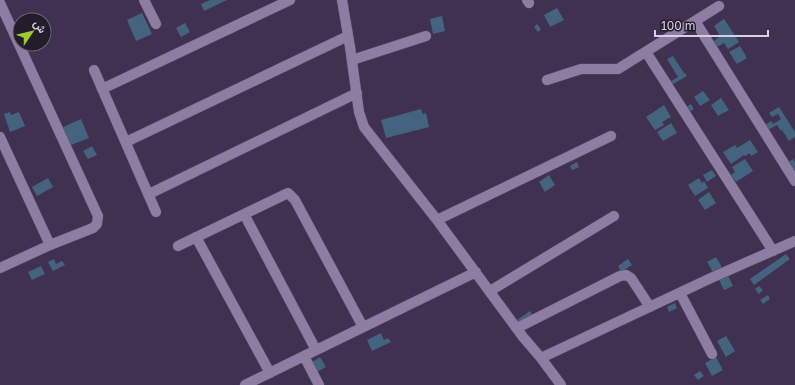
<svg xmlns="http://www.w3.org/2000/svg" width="795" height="385" viewBox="0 0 795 385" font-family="'Golos Text',Vazirmatn,sans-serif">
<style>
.building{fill:#43637e}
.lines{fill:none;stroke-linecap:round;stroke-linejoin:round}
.minor-casing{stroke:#594c67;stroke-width:11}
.minor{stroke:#8d7da2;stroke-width:10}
</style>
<rect width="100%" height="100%" fill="#403151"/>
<path class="building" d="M210,0H227L204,11L201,4Z
M557,8L564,20L550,27L544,15Z
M142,13L152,34L136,41L127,20Z
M442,16L445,31L433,34L430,19Z
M724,19L739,42L728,49L724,43L717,47L714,41L720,36L714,26Z
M185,23L190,32L181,37L176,28Z
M537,24L541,29L538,32L534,27Z
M740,46L747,58L737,64L729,52Z
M673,56L684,73H685L687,76L673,84L671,81L678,77L667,59Z
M703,91L710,100L700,106L694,97Z
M721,98L729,110L718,116L711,105Z
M691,104L694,109L689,112L686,107Z
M664,105L671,117L662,122L664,125L655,130L646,117Z
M779,107L795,132V137L789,141L782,130L781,131L777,125L768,130L765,125L771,121L773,124L781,119L778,114L772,117L769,113Z
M421,109L423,114L426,113L429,127L386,138L381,120Z
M10,112L11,115L19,112L25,126L10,132L4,114Z
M81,119L89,138L68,146L61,128Z
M671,123L677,133L663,141L657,132Z
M750,140L758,152L751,156L750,153L745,156L744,155L731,164L723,152L735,145L737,148Z
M92,146L97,155L88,159L83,151Z
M745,159L753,171L736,182L731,175L735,172L732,167Z
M793,159L795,162V170L793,171L787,163Z
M577,162L579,167L572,170L570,166Z
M712,170L716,176L707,182L703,175Z
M549,175L555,185L545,192L539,182Z
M48,178L53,187L37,196L32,187Z
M699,178L702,183L704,181L708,188L695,196L688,185Z
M709,192L716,203L705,210L698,200Z
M786,254L790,259L754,285L750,279Z
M716,257L722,267L713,272L707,262Z
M54,259L56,264L62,261L65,265L53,271L48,262Z
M628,259L632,265L621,272L618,266Z
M41,266L45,274L32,280L28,272Z
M728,275L733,286L724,290L719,280Z
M759,286L763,290L759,294L755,289Z
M768,295L770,299L763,304L760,300Z
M675,303L677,308L669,312L667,307Z
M530,311L533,316L520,325L517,320Z
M381,333L384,340L388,338L391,342L372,351L367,340Z
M726,336L735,351L726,357L717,341Z
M320,357L326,367L315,373L309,364Z
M716,357L723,370L712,376L705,363Z
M700,371L704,376L698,380L694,375Z"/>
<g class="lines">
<defs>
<path id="minor" d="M144,0L156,24
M342,0L350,47L359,112L364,127L437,220L523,337L541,358L561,385
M527,0L529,3
M0,3L98,216L97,224L93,228L50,245L0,268
M695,21L795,181
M646,52L773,251
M352,60L426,36
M94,70L156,212
M547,80L581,69H618L719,6
M102,89L290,0
M0,137L50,245
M126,142L348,36
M149,194L357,93
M244,214L316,350
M437,220L611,136
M196,237L270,373
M178,246L288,193L295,200L363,327
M490,291L614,216
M680,293L712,354
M517,328L620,276L626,275L631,278L650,307
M541,358L711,278L795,241
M245,385L304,356
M319,385L304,356L476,272"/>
</defs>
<use href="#minor" class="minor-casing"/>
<use href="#minor" class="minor"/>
</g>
<g transform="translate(32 32) rotate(55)"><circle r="19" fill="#231d2b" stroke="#6b6575"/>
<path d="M0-3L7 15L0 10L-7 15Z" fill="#9eca2f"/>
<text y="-6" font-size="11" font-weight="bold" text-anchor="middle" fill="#d8d0e4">ش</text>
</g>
<path d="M655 30v6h113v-6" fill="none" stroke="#d8d0e4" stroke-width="2"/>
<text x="661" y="30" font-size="12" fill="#d8d0e4" stroke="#231d2b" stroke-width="3" paint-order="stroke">100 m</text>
</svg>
